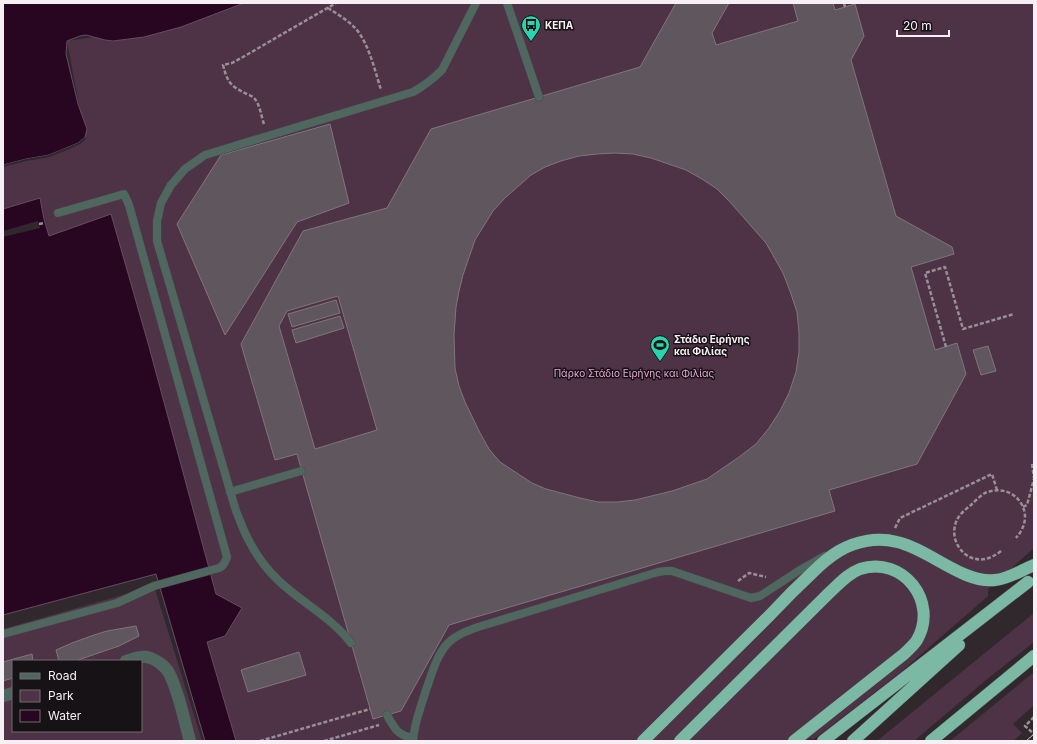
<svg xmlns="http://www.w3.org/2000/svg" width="1037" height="744" viewBox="0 0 1037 744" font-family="Inter,sans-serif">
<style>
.green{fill:#4e3347;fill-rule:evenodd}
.water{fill:#280622;stroke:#664c61}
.pier{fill:#31282e}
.building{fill:#60565d;stroke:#80757d;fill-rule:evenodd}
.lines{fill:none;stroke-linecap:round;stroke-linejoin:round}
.lane-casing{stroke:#4d444a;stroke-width:9}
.street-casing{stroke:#4d444a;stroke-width:13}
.highway-casing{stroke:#4d444a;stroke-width:13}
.path{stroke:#989095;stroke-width:2.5;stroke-dasharray:4 2;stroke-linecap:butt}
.lane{stroke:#4f675f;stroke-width:8}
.street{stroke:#4f675f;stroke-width:12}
.highway{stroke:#7bb9a5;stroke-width:12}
.tram{stroke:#cdc6cb;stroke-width:1}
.labels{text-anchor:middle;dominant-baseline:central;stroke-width:3;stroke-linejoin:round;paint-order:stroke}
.poi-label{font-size:10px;font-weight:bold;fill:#f6f0f4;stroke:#161215;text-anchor:start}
.park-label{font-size:10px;fill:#eaa7d8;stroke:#161215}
</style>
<rect width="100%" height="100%" fill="#31282e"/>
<path class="green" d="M220,3H1034V548L988,589V596L902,671L813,740L810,738L807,741H236L207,642L225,636L216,594L111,215L49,236L40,199L3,209V167L85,137L67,41L94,37Z
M154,586L202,741H3V629ZM13,661H141V731H13Z
M1034,613V642L986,680L914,741H877Z
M1034,672V705L1013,724L1022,733L1013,741H950Z"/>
<path class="water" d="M3,3H244L181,27L144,37L113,41L105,40L86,35L80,36L67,41L66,54L78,104L87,129L85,137L78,143L49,155L26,159L3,165Z
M40,198L44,219L49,236L111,214L148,343L216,594L242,608L225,636L207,642L236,741H205L156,574L3,615V209Z"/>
<path class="pier" d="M85,137L86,139L80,144L67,150L50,157L27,161L3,167V165L26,159L49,155L66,148L78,143Z
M38,221L40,228L3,237V231Z"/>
<path class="building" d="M676,3H729L712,33L716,45L798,21L793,3H833L835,10L855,4L864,36L851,60L896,216L952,247L954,254L911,267L935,350L957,343L966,374L917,464L829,490L835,511L449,625L401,711L373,719L297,454L275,460L241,344L303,231L387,208L431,129L640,67ZM338,296L377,430L315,449L279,326L287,311Z
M330,124L349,203L297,222L225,335L177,224L221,155Z
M615,153L633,154L651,158L686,170L702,179L717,189L730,202L766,243L783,273L790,291L797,312L799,332V352L796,372L789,393L780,411L769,428L756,444L739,457L707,479L672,491L635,500L617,502H598L580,498L546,489L532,483L500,462L489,449L480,433L465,402L459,386L455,368L454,335L456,307L459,291L463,275L475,240L493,211L505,198L531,175L545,167L561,161L579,156L597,154Z
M336,300L340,313L292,327L288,314Z
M340,316L344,328L296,343L292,330Z
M988,346L996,371L981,375L973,350Z
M136,626L139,636L119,646L75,661H59L56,650L72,643L94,635L107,631Z
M299,652L306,675L248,692L241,670Z
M32,654L33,661H13V678L3,681V662Z"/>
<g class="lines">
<defs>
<path id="lane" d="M507,3L539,97
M230,492L301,471
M3,634L117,603L154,586L219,568C224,566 225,562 227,557L129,205L124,194L58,213
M351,643C331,617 302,603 279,581C267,570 255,553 248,539C243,530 240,520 236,511L157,241V221L161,203L171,185L185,169L205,155L413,92C424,86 433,79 442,70L476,3
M387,715C395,729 397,735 413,738
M413,741C414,723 421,707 426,690C432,674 436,656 448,643C456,635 467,631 478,627L658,572L665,571H672L751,598L760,596L800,570L825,556"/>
<path id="street" d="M126,661C133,659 140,656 147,657C156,659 165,666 169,673C179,692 184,720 190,741
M3,696L13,693"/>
<path id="highway" d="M643,741C685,699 728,657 770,615C784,600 798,586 813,572C821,564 829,557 839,551C856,541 877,537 897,542C929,549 963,584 995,580C1008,579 1022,570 1034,565
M680,741L828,594C838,585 847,574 860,569C903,555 939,602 917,640C914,645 909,649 904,654L794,741
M823,741L1028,582
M853,741L959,645
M931,741L1034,656"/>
</defs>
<use href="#lane" class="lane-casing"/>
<use href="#street" class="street-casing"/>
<use href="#highway" class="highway-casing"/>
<path class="path" d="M844,3L845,7
M328,8C337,14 348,20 356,29C369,44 375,71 381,90
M264,124C261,116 260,104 254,98C251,95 246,94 243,92C229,85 227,80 223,65L232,63L243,57L336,3
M39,224L45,223
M946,347L925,273L945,267L963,329L1014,314
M1032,464L1034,478
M1023,507L1027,505L1034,479
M895,528L900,518L992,474L997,490
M1001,551C990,560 977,563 965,554C954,545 951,530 958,518C961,513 966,509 971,505C975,501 980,496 985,493C1001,486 1019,493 1024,510C1027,520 1023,530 1016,538
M738,581L749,573L766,577
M1034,717L1025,726L1034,734
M260,741L370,709
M324,741L379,725"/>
<use href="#lane" class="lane"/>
<use href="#street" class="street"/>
<use href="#highway" class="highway"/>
<path class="tram" d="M1026,741L1034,734"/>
</g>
<defs>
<symbol id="bus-pin" viewBox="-11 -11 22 30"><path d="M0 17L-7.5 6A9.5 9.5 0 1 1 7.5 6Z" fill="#26d5ae" stroke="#161215"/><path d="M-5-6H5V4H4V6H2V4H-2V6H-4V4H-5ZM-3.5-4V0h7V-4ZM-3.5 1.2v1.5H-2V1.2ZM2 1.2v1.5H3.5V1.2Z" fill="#111"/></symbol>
<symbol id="stadium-pin" viewBox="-11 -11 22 30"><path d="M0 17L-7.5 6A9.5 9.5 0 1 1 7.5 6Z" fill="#26d5ae" stroke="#161215"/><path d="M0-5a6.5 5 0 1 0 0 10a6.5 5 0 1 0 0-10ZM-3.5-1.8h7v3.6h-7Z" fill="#111"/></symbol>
</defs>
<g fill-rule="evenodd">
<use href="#bus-pin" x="520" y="14" width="22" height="30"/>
<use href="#stadium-pin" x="649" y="334" width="22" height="30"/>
</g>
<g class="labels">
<g class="poi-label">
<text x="545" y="25">ΚΕΠΑ</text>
<text x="674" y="339">Στάδιο Ειρήνης<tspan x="674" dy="12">και Φιλίας</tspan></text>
</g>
<g class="park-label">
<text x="634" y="373">Πάρκο Στάδιο Ειρήνης και Φιλίας</text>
</g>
</g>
<rect width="1037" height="744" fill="none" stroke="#f6f0f4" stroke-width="8"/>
<rect x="12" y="660" width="130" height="72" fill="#161215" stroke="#706b6e"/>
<rect x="20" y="673" width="20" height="6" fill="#4f675f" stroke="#706b6e"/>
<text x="48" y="680" font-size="12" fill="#f6f0f4">Road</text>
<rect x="20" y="690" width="20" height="12" fill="#4e3347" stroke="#706b6e"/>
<text x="48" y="700" font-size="12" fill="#f6f0f4">Park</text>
<rect x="20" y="710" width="20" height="12" fill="#280622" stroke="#706b6e"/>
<text x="48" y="720" font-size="12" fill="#f6f0f4">Water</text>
<path d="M897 30v6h52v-6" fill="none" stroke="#f6f0f4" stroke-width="2"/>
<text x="903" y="30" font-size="12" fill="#f6f0f4" stroke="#161215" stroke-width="3" paint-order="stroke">20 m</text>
</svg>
